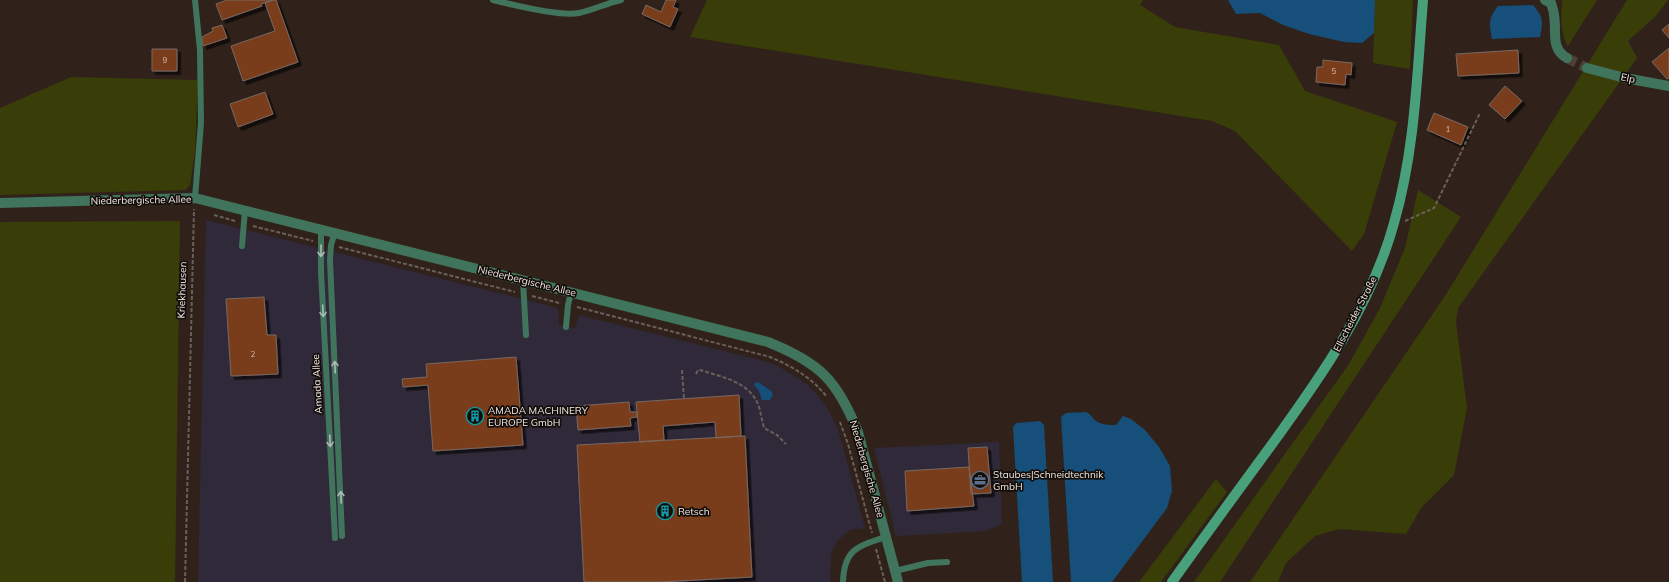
<svg xmlns="http://www.w3.org/2000/svg" width="1669" height="582" viewBox="0 0 1669 582" font-family="Mulish,sans-serif">
<style>
.industrial{fill:#302939}
.green{fill:#393d08}
.water{fill:#154f7a}
.building{fill:#793e1f;stroke:#796860;filter:url(#shadow)}
.lines{fill:none;stroke-linecap:round;stroke-linejoin:round}
.street-tunnel{stroke:#4d4039;stroke-width:10;stroke-dasharray:10 5;stroke-linecap:butt}
.path{stroke:#6b5f59;stroke-width:2;stroke-dasharray:4 2;stroke-linecap:butt}
.lane{stroke:#40745d;stroke-width:6}
.street{stroke:#40745d;stroke-width:10}
.secondary{stroke:#48a17b;stroke-width:10}
.oneway{stroke:#acbbaf}
.labels{text-anchor:middle;dominant-baseline:central;stroke-width:3.5;stroke-linejoin:round;paint-order:stroke}
.number-label{font-size:8px;fill:#d5bfb4}
.street-label{font-size:10px;fill:#f4eae6;stroke:#130d0a}
.poi-label{font-size:10px;fill:#f4eae6;stroke:#130d0a;text-anchor:start}
</style>
<defs>
<filter id="shadow"><feDropShadow dx="3.5" dy="3.5" stdDeviation="0" flood-color="#0009"/></filter>
</defs>
<rect width="100%" height="100%" fill="#30221b"/>
<path class="industrial" d="M206,220L558,308L559,325L575,328L579,315L764,361L778,366L807,384L825,404L838,429L865,528L850,530L837,541L831,554L830,582H198Z
M999,442L1002,524L986,531L896,536L874,448Z"/>
<path class="green" d="M707,0H1143L1140,5L1175,27L1279,45L1305,91L1397,122L1364,234L1352,251L1235,131L1212,121L690,37Z
M1375,0H1413L1410,69L1373,63Z
M1562,0H1597L1568,46C1560,33 1561,15 1562,0Z
M1627,0H1668L1655,17L1628,41L1637,58L1458,308L1456,322L1467,408L1454,475L1421,508L1406,534L1339,529L1315,536L1286,563L1278,582H1250L1445,296Z
M71,77L198,80L195,152L190,185L186,190L0,195V108Z
M1418,190L1461,217L1220,582H1194L1349,364L1380,308L1405,248Z
M180,221L175,582H0V222Z
M1216,479L1227,492L1161,582H1139Z"/>
<path class="water" d="M1228,0H1375L1374,33L1362,43L1344,42L1309,34L1283,25L1260,13L1236,14Z
M1533,5C1544,18 1543,21 1540,37L1492,39C1489,23 1488,19 1498,6Z
M758,382L771,391L773,395L770,400H762L759,391L754,385L755,383Z
M1086,412C1091,414 1092,418 1096,421C1101,425 1110,425 1116,425L1123,416L1131,419L1145,430L1159,447L1170,466L1172,491L1167,508L1112,582H1071L1061,417L1066,413Z
M1040,421L1044,425L1053,582H1022L1013,427L1016,423Z"/>
<path class="building" d="M227,0H273L261,4L262,6L222,20L216,4Z
M273,0H276L298,62L243,81L231,46L275,31L265,3Z
M666,0H676L673,7L678,9L670,27L642,14L646,5L661,12Z
M1669,24V38L1662,30Z
M222,25L227,38L203,46L202,37L213,31L212,28Z
M1669,48V78L1667,79L1652,62Z
M152,49H177V71H152Z
M1518,50L1519,73L1458,76L1456,54Z
M1323,60L1352,63L1351,75L1346,74L1345,85L1316,82L1317,67H1323Z
M1505,86L1522,101L1505,119L1489,105Z
M265,92L273,114L238,127L230,104Z
M1434,113L1468,127L1461,145L1427,130Z
M264,297L267,335H276L278,374L231,376L226,299Z
M516,357L523,445L433,451L428,385L403,387L402,379L427,377L426,364Z
M739,395L741,436L716,438L715,422L663,426L664,440L640,442L636,402Z
M629,402L630,412H637V417L630,418L631,426L578,430L576,406Z
M745,436L752,577L661,582H584L577,445Z
M987,447L991,493L971,494L968,448Z
M969,467L974,506L907,511L905,471Z"/>
<g class="lines">
<path class="street-tunnel" d="M1567,58L1587,68"/>
<path class="path" d="M214,215L235,221
M1405,221L1434,208L1480,113
M253,226L313,241
M339,247L515,292
M532,296L559,303
M577,307L770,357C792,366 812,378 827,397
M682,370L684,399
M696,374L698,370H700C722,377 751,382 759,407C761,414 762,421 764,428L777,435L786,444
M840,422L848,444L872,533
M876,549L885,582
M185,582L194,209"/>
<path class="lane" d="M195,0L200,50L201,123L195,198
M493,0C513,5 561,17 579,13C593,10 607,3 621,0
M321,229V272L335,538
M335,232L331,245L330,260L342,536
M242,246L245,210
M523,281L526,335
M566,327L568,305L571,293
M895,571L928,563L947,562
M843,582C844,549 858,546 886,537"/>
<path class="street" d="M1545,0L1551,3C1552,7 1554,11 1554,15C1557,31 1550,49 1567,58
M1587,68L1625,78L1669,86
M0,203L195,198L768,342C820,363 837,380 858,432L898,582"/>
<path class="secondary" d="M1172,582C1204,537 1237,492 1270,447C1320,378 1371,307 1394,223C1415,151 1417,75 1423,0"/>
</g>
<defs><path id="oneway-shaft" d="M-6 0H5M1.5-3L5.5 0L1.5 3" fill="none" stroke-width="1.6" stroke-linecap="round" stroke-linejoin="round"/></defs>
<g class="oneway">
<use href="#oneway-shaft" transform="translate(321 251) rotate(90)"/>
<use href="#oneway-shaft" transform="translate(323 311) rotate(87)"/>
<use href="#oneway-shaft" transform="translate(335 367) rotate(-93)"/>
<use href="#oneway-shaft" transform="translate(330 441) rotate(87)"/>
<use href="#oneway-shaft" transform="translate(341 497) rotate(-92)"/>
</g>
<defs>
<symbol id="building-ring" viewBox="-11 -11 22 22"><circle r="9.5" fill="#130d0a" stroke="#0f9aa8" stroke-width="1.5"/><path d="M-4-6H4V6H1V3H-1V6H-4ZM-2.5-4.3h1.7v1.8h-1.7ZM.8-4.3h1.7v1.8H.8ZM-2.5-1h1.7V.8h-1.7ZM.8-1h1.7V.8H.8Z" fill="#0f9aa8"/></symbol>
<symbol id="office-ring" viewBox="-11 -11 22 22"><circle r="9.5" fill="#130d0a" stroke="#5c6f8a" stroke-width="1.5"/><path d="M-6-3h4V-5.5h4V-3h4V5H-6ZM-1-4.5V-3h2v-1.5ZM-6 0V1H6V0Z" fill="#5c6f8a"/></symbol>
</defs>
<g fill-rule="evenodd">
<use href="#building-ring" x="465" y="406" width="20" height="20"/>
<use href="#office-ring" x="970" y="470" width="20" height="20"/>
<use href="#building-ring" x="655" y="501" width="20" height="20"/>
</g>
<g class="labels">
<g class="number-label">
<text x="165" y="60">9</text>
<text x="1334" y="71">5</text>
<text x="1448" y="129">1</text>
<text x="253" y="354">2</text>
</g>
<g class="street-label">
<text transform="translate(1628 78) rotate(12)">Elp</text>
<text transform="translate(141 200) rotate(-1)">Niederbergische Allee</text>
<text transform="translate(527 281) rotate(14)">Niederbergische Allee</text>
<text transform="translate(182 290) rotate(-88)">Kriekhausen</text>
<text transform="translate(1355 314) rotate(-63)">Ellscheider Straße</text>
<text transform="translate(317 384) rotate(-93)">Amada Allee</text>
<text transform="translate(867 469) rotate(74)">Niederbergische Allee</text>
</g>
<g class="poi-label">
<text x="488" y="410">AMADA MACHINERY<tspan x="488" dy="12">EUROPE GmbH</tspan></text>
<text x="993" y="474">Staubes|Schneidtechnik<tspan x="993" dy="12">GmbH</tspan></text>
<text x="678" y="511">Retsch</text>
</g>
</g>
</svg>
